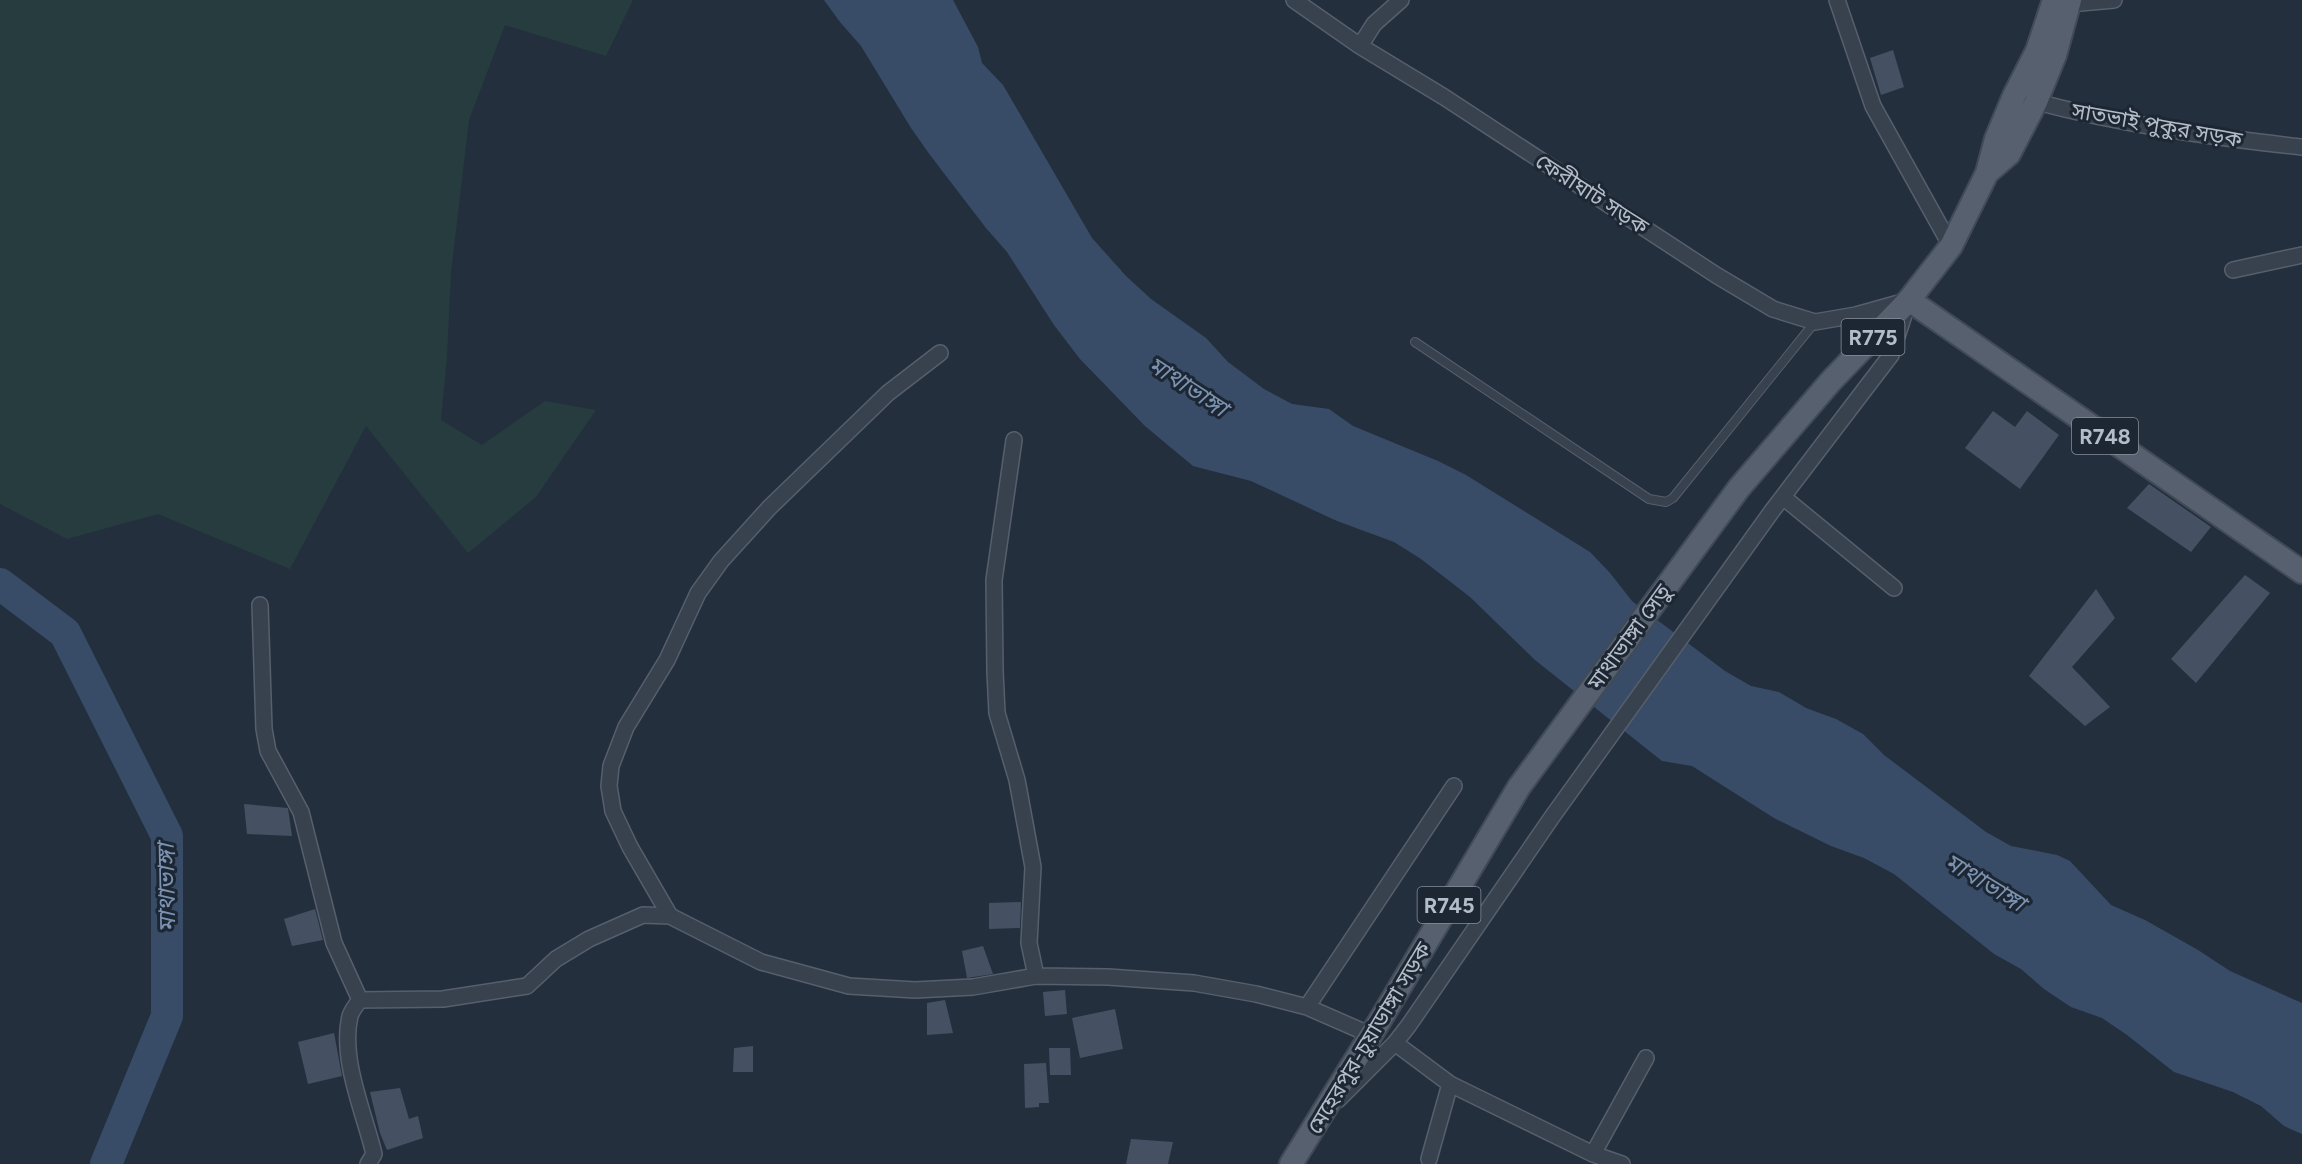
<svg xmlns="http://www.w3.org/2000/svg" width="2302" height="1164" viewBox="0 0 2302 1164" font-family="Figtree,'Noto Sans Bengali',sans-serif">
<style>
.green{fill:#263c3f}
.water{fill:#394c67}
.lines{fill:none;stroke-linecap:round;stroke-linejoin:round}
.river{stroke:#394c67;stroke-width:32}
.building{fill:#455162}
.lane-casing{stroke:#565f6c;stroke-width:10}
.street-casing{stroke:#565f6c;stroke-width:18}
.primary-casing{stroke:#414a57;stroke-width:26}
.lane{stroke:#38414e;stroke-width:8}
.street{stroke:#38414e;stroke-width:15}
.primary{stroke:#56606e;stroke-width:22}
.labels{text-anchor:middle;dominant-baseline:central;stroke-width:6;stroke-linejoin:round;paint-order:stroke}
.shield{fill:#1d2633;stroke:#878f9c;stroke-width:1.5}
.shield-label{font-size:21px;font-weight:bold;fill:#b4bcc9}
.street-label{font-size:22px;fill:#b4bcc9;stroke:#1d2633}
.water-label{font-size:24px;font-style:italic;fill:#7c92b1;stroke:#1d2633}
</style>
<rect width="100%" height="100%" fill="#242f3e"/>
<path class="green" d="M0,0H633L606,56L505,25L469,120L451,273L447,356L441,420L482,445L545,401L596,410L536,497L468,553L366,426L290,569L158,514L67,539L0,504Z"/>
<path class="water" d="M824,0H953L978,47L982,63L1003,85L1092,238L1126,276L1151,299L1206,338L1228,362L1264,389L1292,404L1329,409L1353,426L1438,461L1466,475L1590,552L1610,573L1632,601L1725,671L1751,686L1779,692L1806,708L1836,719L1863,734L1884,755L1986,832L2011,846L2057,855L2070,861L2111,905L2145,920L2198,950L2230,971L2302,1003V1134L2284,1126L2261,1106L2233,1092L2174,1072L2127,1035L2102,1018L2071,1007L2044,989L2021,969L1994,954L1894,874L1864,858L1831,846L1774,818L1692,766L1662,761L1535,660L1470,597L1421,559L1394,542L1337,521L1251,481L1193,466L1145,426L1080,359L1054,325L1007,252L986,228L930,155L911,128L861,46L840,22Z"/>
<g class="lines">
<path class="river" d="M0,584L65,633L167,836V1016L106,1164"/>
</g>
<path class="building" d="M1893,50L1904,87L1881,95L1870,58Z
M1993,411L2015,427L2027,411L2059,435L2020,489L1965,448Z
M2149,484L2211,527L2191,552L2127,508Z
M2245,575L2270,593L2196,683L2171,659Z
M2096,589L2115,618L2072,667L2110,707L2085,726L2029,676Z
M244,804L288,808L292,836L247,834Z
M1021,902L1020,928L989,929V903Z
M315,909L323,940L292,946L284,919Z
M983,946L993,974L967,978L962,951Z
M1065,990L1067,1014L1045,1016L1043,992Z
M945,1000L953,1033L927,1035V1003Z
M1115,1009L1123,1049L1080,1058L1072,1018Z
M334,1033L342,1076L308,1084L298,1042Z
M753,1046V1072H733L734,1048Z
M1049,1048H1070L1071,1075H1050Z
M1046,1063L1049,1103H1039V1107L1025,1108L1024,1064Z
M400,1088L409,1119L418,1116L423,1138L387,1150L380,1133L370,1092Z
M1131,1139L1173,1142L1168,1164H1126Z"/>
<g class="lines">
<defs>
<path id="lane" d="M1415,342L1649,499L1666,502L1673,498L1815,322"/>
<path id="street" d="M1294,0L1360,46L1444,97L1716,275L1773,309L1815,322L1856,315L1906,301
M1837,0L1873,106L1951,246
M2069,4L2114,0
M1360,46L1374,24L1401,0
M2029,100C2118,124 2210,137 2302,147
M2233,270L2302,255
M1014,440L994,580L995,671L997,713L1017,780L1033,867L1029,943L1036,976
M1783,497L1894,588
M260,605L264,729L268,751L301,812L334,943L360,1000
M670,916L630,847L613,811L609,786L611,766L626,727L667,660L698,593L721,561L769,508L888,393L940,353
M1307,1007L1454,786
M1395,1043L1450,1084L1593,1154L1622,1164
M1338,1100L1395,1043L1409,1025L1552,817L1772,511L1891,355L1907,306
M1593,1154L1646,1058
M1429,1159L1450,1084
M368,1164L374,1154C364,1112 340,1059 350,1016C352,1010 356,1005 360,1000L443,999L527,986L556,959L589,939L643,915L670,916L761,962L849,986L915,990L973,987L1036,976L1108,977L1194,983L1256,994L1307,1007L1371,1035"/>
<path id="primary" d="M1987,173L2009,154L2036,102L2055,55L2070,0
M1909,300L2302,572
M1291,1164L1379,1022L1519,787L1739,488L1831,381L1909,300L1951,246L1987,173L1996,139L2014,96L2037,51L2054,0"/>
</defs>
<use href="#lane" class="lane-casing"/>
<use href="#street" class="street-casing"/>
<use href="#primary" class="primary-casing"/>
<use href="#lane" class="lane"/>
<use href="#street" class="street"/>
<use href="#primary" class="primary"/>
</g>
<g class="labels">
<g class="shield">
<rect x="1841.5" y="319" width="63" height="36" rx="4.5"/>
<rect x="2072" y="418" width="66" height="36" rx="4.5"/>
<rect x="1417.5" y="887" width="63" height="36" rx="4.5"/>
</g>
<g class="shield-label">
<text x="1873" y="337">R775</text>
<text x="2105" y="436">R748</text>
<text x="1449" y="905">R745</text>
</g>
<g class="street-label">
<text transform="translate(2157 125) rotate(10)">সাতভাই পুকুর সড়ক</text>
<text transform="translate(1592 194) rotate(33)">ফেরীঘাট সড়ক</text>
<text transform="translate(1629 637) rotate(-54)">মাথাভাঙ্গা সেতু</text>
<text transform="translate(1369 1038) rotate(-59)">মেহেরপুর-চুয়াডাঙ্গা সড়ক</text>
</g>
<g class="water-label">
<text transform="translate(1188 386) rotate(33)">মাথাভাঙ্গা</text>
<text transform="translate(1985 882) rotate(31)">মাথাভাঙ্গা</text>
<text transform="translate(166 888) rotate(-91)">মাথাভাঙ্গা</text>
</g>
</g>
</svg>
